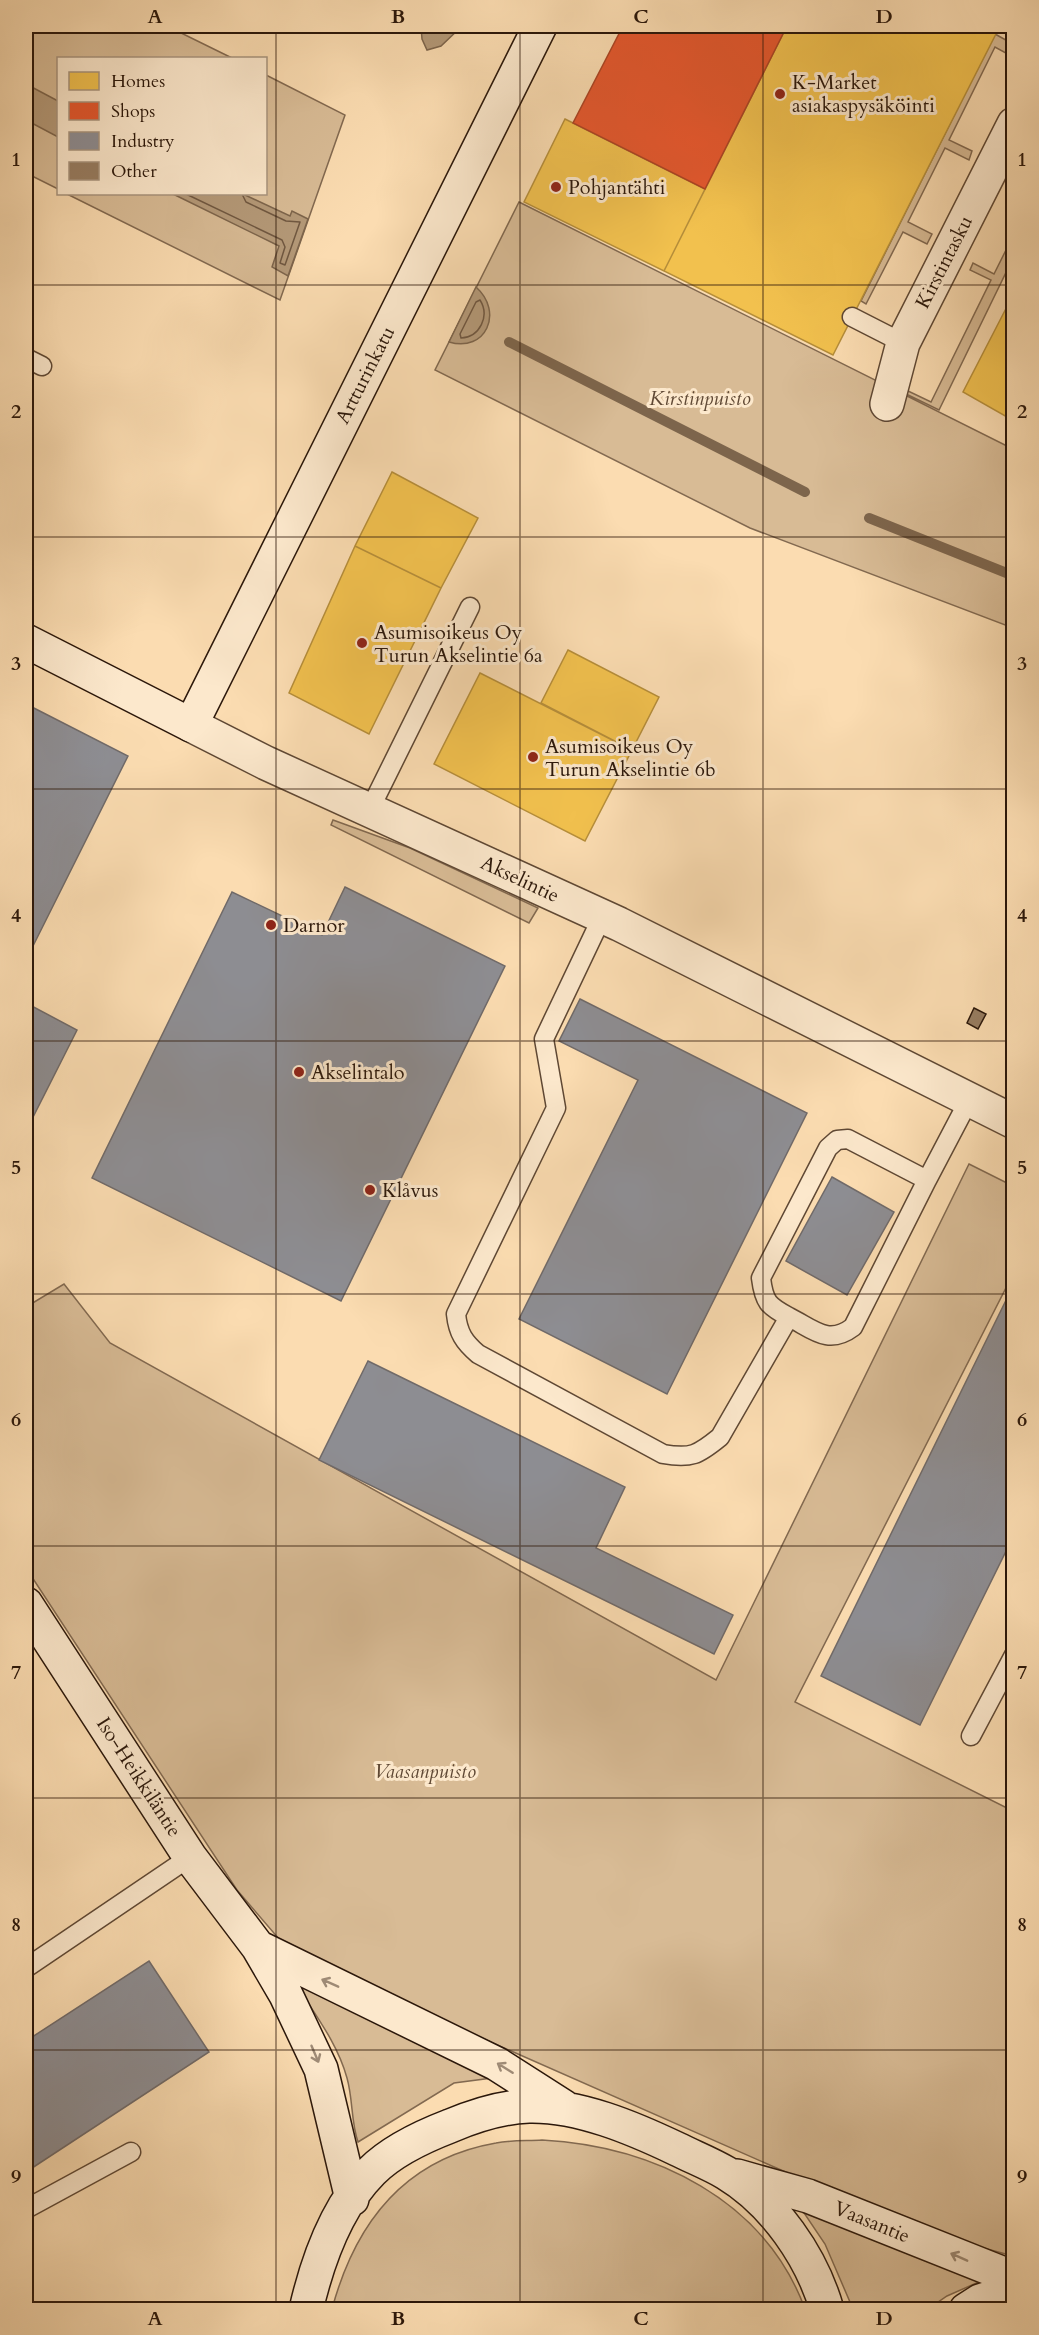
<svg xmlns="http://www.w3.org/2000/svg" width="1039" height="2335" viewBox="0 0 1039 2335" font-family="Cardo,serif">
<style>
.green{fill:#d8bb95;stroke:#826950;stroke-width:1.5}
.water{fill:#b49978;stroke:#7d654c;stroke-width:1.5}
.homes{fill:#f2c14e;stroke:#b68e3a;stroke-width:1.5}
.shops{fill:#e4572e;stroke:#ac4423;stroke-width:1.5}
.industry{fill:#8d8d92;stroke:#706a69;stroke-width:1.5}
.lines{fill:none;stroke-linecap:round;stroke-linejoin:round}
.shore{stroke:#705841;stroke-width:1.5}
.stream{stroke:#7d654c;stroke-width:10}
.building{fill:#977d61;stroke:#2b170a;stroke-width:1.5}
.lane-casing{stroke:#5f4834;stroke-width:21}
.street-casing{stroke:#5f4834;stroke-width:36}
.secondary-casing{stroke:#2b170a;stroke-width:36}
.lane{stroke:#fce8cc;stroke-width:18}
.street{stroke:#fce8cc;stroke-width:33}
.secondary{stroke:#fce8cc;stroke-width:33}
.oneway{stroke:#9e8a75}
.grid{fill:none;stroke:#2b170a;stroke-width:1.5;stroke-opacity:0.55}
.poi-dot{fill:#8f2418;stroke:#fce8cc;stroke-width:2}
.labels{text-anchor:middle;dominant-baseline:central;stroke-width:6;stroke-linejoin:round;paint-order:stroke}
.poi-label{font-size:20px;fill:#2b170a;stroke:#fce8cc;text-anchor:start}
.street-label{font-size:20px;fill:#2b170a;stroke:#fce8cc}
.park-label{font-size:20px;font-style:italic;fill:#5f4834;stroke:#fce8cc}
.neatline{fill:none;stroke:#2b170a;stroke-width:2}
.grid-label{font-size:20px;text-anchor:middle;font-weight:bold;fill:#2b170a}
</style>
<rect width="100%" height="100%" fill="#fbdcb1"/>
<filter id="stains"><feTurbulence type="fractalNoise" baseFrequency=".00333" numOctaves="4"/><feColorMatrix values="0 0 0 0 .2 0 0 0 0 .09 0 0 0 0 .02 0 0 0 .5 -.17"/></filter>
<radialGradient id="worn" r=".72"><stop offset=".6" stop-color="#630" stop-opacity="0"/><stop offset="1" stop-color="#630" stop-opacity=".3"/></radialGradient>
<path class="green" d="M26,26H167L232,58H58V189L26,173Z
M995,34L1013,44V57L995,47L949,140L972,151L969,160L945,148L908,222L932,234L927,244L903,232L866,304L861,301Z
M266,75L345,115L280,300L67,194H266Z
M519,202L1013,449V628L750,528L435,370Z
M1013,236V258L939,410L904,393L906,390L931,402L991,280L970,270L973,263L994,274Z
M333,820L410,848L538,908L529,923L331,825Z
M969,1164L1013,1186V1274L795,1702L1013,1811V2256L917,2230L314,1964L279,1939L237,1890L26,1568V1307L64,1284L110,1343L716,1680Z
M301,1984L492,2078L454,2083L358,2142C351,2122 353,2099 347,2078C338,2045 317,2017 299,1989Z
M542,2140C654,2146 765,2200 805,2309H332C355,2224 404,2159 496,2143C511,2140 527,2141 542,2140Z
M798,2204L981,2281L947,2296L928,2309H853L825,2244Z
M26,2306L171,2309L26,2310Z"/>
<path class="water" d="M421,26H462L441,46L427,50L422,39Z
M26,84L58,101V137L26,120Z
M173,194H243L290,216L292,211L308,219L288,276L272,267L279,246Z
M476,287C504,312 486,353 449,342Z"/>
<path class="homes" d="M787,26H1000L833,355L664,271Z
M565,119L705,189L664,271L524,202Z
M1014,293V421L963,392Z
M392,472L478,518L441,588L355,546Z
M355,546L441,588L369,734L289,693Z
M568,650L659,697L632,750L541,703Z
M480,673L632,750L585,841L434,764Z"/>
<path class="shops" d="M623,26H787L705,189L573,123Z"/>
<path class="industry" d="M26,704L128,756L26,960Z
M345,887L505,966L341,1301L92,1178L232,892L322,935Z
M580,999L807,1113L667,1394L519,1319L638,1080L559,1041Z
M26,1003L77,1030L27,1129H26Z
M832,1177L894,1212L847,1295L786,1261Z
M1014,1284V1535L920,1725L821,1676Z
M368,1361L625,1487L596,1548L733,1615L714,1654L319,1460Z
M149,1961L209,2052L26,2172V2041Z"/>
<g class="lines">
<path class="shore" d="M186,194L282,240L285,247L280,263L285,265L300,222L286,221L246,202L242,194
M480,300C490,316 480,337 461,338L460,334L476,302Z"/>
<path class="stream" d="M509,342L805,492
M869,518L1014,576"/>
</g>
<path class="building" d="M974,1008L986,1014L978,1029L967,1023Z"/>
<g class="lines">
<defs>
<path id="lane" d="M852,317L903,343
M26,358L42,366
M369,811L470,607
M602,917L544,1039L556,1108L456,1314C458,1333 464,1342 478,1354L663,1454C691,1459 698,1455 720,1437L789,1317C768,1306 764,1302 761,1278L828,1148L837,1140L848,1139L927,1180L853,1327C828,1346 813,1329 789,1317
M927,1180L969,1100
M971,1736L1014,1655
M26,1968L190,1857
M26,2209L131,2152"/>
<path id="street" d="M887,404L903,343L1014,124
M191,725L266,763L619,924L1014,1122"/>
<path id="secondary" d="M26,641L191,725L540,26
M26,1604L190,1857L258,1947L286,1995L321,2069L352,2199
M258,1947L497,2064L564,2107
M737,2176L808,2196L1014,2278
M306,2310C317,2262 336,2207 372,2171C392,2151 424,2136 450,2126C476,2115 501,2107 529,2106C579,2105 633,2128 677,2149C693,2157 711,2164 726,2173C774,2202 812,2257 827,2310
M966,2310L980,2301L1014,2290"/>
</defs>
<use href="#lane" class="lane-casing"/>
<use href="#street" class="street-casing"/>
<use href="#secondary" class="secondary-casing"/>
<use href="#lane" class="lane"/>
<use href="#street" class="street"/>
<use href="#secondary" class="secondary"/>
</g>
<defs><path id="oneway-shaft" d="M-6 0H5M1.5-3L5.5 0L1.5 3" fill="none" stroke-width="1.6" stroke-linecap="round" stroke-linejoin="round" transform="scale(1.5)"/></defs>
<g class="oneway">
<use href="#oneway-shaft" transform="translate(330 1983) rotate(-156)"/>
<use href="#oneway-shaft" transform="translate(315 2054) rotate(67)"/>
<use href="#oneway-shaft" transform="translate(505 2068) rotate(-148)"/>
<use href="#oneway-shaft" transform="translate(959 2257) rotate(-156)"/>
</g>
<path class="grid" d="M276,26V2310M520,26V2310M763,26V2310M26,285H1014M26,537H1014M26,789H1014M26,1041H1014M26,1294H1014M26,1546H1014M26,1798H1014M26,2050H1014"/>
<g class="poi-dot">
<circle cx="780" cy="94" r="6"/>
<circle cx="556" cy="187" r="6"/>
<circle cx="362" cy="643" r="6"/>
<circle cx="533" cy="757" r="6"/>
<circle cx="271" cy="925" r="6"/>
<circle cx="299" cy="1072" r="6"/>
<circle cx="370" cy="1190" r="6"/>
</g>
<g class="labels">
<g class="poi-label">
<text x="792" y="82">K-Market<tspan x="792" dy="23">asiakaspysäköinti</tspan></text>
<text x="568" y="187">Pohjantähti</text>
<text x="374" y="632">Asumisoikeus Oy<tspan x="374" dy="23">Turun Akselintie 6a</tspan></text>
<text x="545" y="746">Asumisoikeus Oy<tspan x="545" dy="23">Turun Akselintie 6b</tspan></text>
<text x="283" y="925">Darnor</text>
<text x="311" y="1072">Akselintalo</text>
<text x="382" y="1190">Klåvus</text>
</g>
<g class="street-label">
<text transform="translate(944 262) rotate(-63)">Kirstintasku</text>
<text transform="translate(365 375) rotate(-63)">Artturinkatu</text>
<text transform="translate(520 879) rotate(25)">Akselintie</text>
<text transform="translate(139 1777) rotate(57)">Iso-Heikkiläntie</text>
<text transform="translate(872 2222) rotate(22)">Vaasantie</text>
</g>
<g class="park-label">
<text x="700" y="398">Kirstinpuisto</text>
<text x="425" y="1771">Vaasanpuisto</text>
</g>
</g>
<rect width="1039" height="2335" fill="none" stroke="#fbdcb1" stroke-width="66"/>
<rect x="57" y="57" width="210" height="138" fill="#fce8cc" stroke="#a8947e" stroke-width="1.5"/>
<rect x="69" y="72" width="30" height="18" fill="#f2c14e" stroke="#a8947e" stroke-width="1.5"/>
<text x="111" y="87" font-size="18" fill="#2b170a">Homes</text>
<rect x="69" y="102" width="30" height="18" fill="#e4572e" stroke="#a8947e" stroke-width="1.5"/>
<text x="111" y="117" font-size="18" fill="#2b170a">Shops</text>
<rect x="69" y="132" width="30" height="18" fill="#8d8d92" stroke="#a8947e" stroke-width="1.5"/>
<text x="111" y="147" font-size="18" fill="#2b170a">Industry</text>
<rect x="69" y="162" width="30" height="18" fill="#977d61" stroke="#a8947e" stroke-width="1.5"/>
<text x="111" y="177" font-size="18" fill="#2b170a">Other</text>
<rect x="33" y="33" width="973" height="2269" class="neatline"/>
<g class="grid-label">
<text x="155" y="23">A</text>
<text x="398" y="23">B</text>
<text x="641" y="23">C</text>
<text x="884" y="23">D</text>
<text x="16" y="166">1</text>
<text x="1022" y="166">1</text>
<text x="16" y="418">2</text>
<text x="1022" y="418">2</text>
<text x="16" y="670">3</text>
<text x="1022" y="670">3</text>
<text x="16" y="922">4</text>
<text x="1022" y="922">4</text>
<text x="16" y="1174">5</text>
<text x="1022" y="1174">5</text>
<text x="16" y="1426">6</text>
<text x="1022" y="1426">6</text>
<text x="16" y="1679">7</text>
<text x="1022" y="1679">7</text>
<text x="16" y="1931">8</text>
<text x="1022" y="1931">8</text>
<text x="16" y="2183">9</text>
<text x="1022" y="2183">9</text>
<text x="155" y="2325">A</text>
<text x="398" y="2325">B</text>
<text x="641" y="2325">C</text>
<text x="884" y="2325">D</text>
</g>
<rect width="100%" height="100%" filter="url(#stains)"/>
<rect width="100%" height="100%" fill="url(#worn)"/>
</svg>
